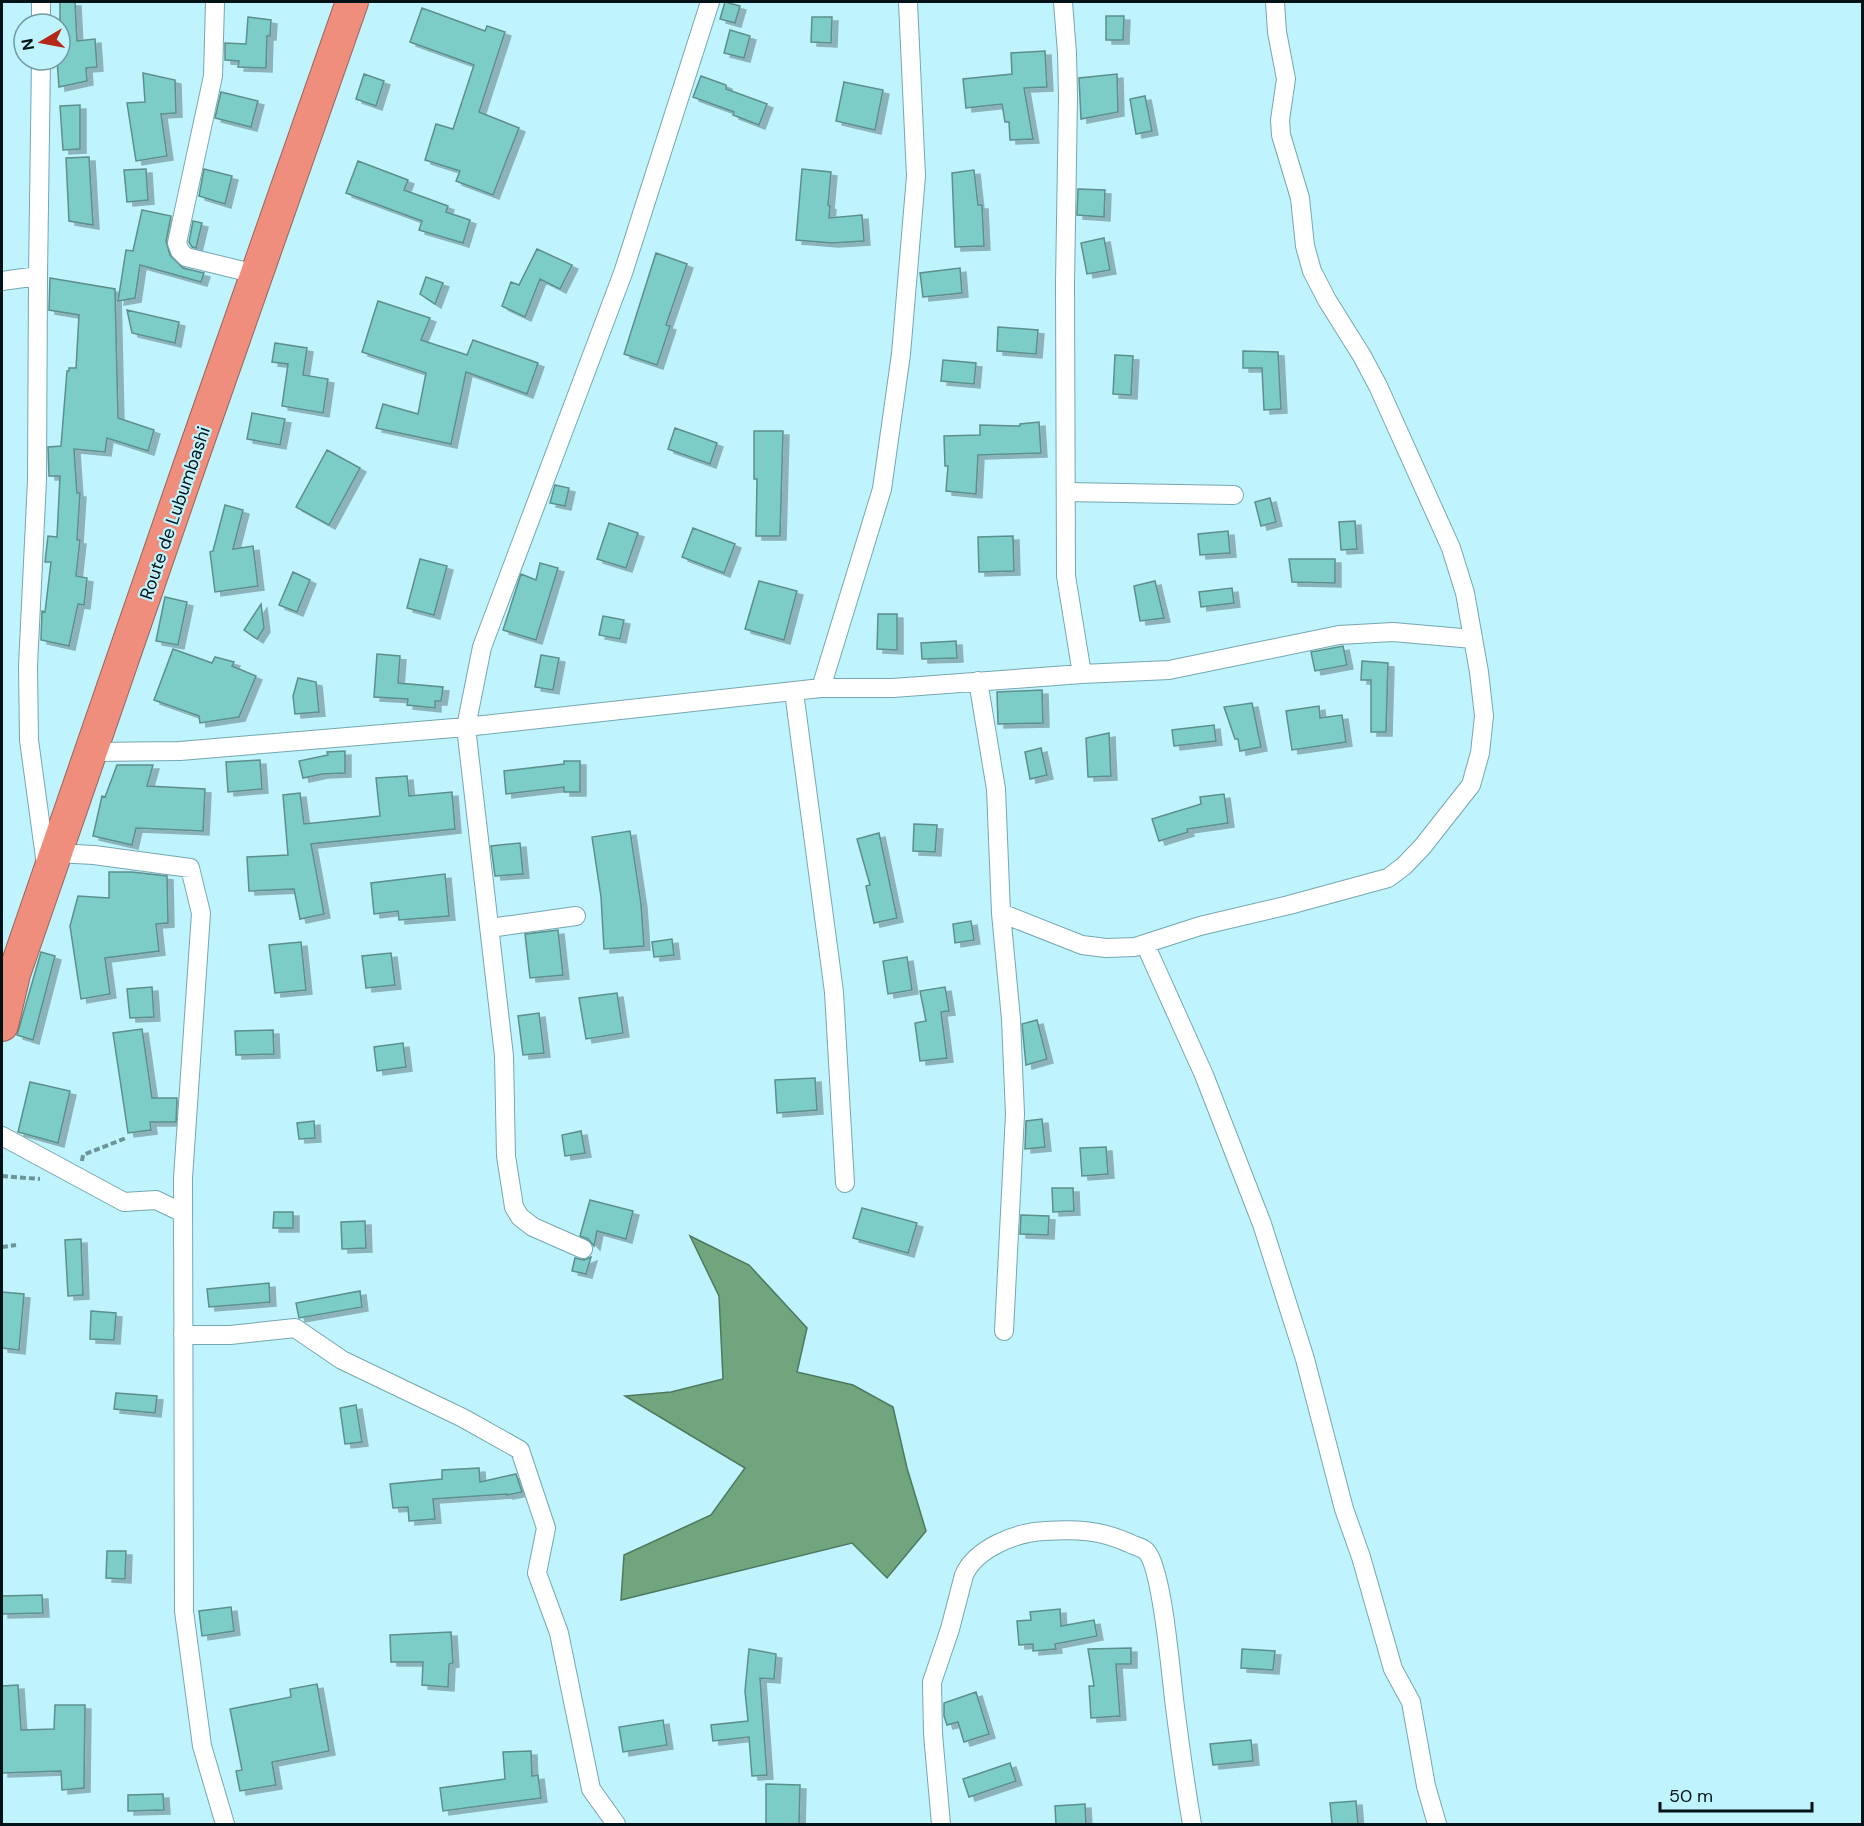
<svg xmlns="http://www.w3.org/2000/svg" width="1864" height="1826" viewBox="0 0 1864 1826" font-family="'DM Sans',sans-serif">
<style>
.water{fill:#71a57d;stroke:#4f795e;stroke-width:1.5}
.building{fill:#7bcdc8;stroke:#5d8f8c;stroke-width:1.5;filter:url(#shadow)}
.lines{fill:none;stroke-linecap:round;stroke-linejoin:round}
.street-casing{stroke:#75a7b1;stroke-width:20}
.highway-casing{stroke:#9c6359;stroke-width:34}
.path{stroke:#6e949b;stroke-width:4;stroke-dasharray:6 3;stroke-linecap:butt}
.street{stroke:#fff;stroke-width:18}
.highway{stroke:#ef8e7d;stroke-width:32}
.labels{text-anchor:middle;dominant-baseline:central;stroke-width:4.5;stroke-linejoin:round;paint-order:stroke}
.street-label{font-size:18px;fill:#011317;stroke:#bff3fd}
</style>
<defs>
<filter id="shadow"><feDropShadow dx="6" dy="4" stdDeviation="0" flood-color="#0004"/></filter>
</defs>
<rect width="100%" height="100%" fill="#bff3fd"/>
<path class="water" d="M690,1236L749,1265L807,1328L797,1372L853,1385L893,1407L907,1468L926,1531L887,1578L852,1543L621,1600L624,1555L711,1515L745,1468L625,1396L671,1392L723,1379L719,1296Z"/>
<path class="building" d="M60,2H75L77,41L95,39L97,67L86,68L87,81L59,87L57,60H60Z
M725,2L740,6L735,23L720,19Z
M422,8L485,31L487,26L505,32L479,112L519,128L493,195L456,181L460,171L425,160L436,124L453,129L474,65L410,42Z
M1106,16H1124L1123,40H1106Z
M248,17L271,20L270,36H267L266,68L238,67L239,61L225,60V43L246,44Z
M812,17H832L831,43L811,42Z
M730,30L750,36L744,58L724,53Z
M1045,51L1047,87L1024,88L1033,139L1010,140L1009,122H1005L1002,104L966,108L963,79L1012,74L1011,53Z
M143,73L175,80L176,113L161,114L167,156L136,161L127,103L145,102Z
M364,74L384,81L376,106L356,99Z
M1117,74L1118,112L1081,119L1079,78Z
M701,76L726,85V89L767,104L759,125L733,115L734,112L693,97Z
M844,82L883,90L875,130L836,121Z
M221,92L258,101L251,127L215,118Z
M1145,96L1152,131L1136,134L1130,99Z
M80,105V149L63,150L60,106Z
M89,157L93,225L69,221L66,158Z
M358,161L408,180L404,190L448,206L446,212L470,220L463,243L419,230L422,221L346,193Z
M146,169L148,200L127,202L124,170Z
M204,169L232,176L225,204L199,196Z
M802,169L831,172L828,205L830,206L829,218L862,215L864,241L832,243L796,240Z
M974,170L978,205H982L984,246L955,247L952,173Z
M1078,189L1105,190L1104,217L1077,215Z
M142,210L171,216L166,241L170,255L183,268L204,273L201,282L140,265L135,298L118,301L126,250L133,251Z
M193,221L202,223L196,248L192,247L189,242Z
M1104,238L1110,270L1087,274L1081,243Z
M537,249L572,265L560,289L540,279L525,317L502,306L511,282L519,285Z
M656,253L687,264L666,325L670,326L657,365L624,354Z
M960,268L962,293L923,297L920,273Z
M426,277L443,283L435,304L420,294Z
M50,278L115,289L118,418L154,430L148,451L107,438L105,452L74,449L77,493H80L77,540H80L76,576L87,578L84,605L78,604L69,646L41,640L42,611L45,612L51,562H45L48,536L57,537L60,476H49L48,447L61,446L67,371H69V368H76L79,315L49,310Z
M378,301L430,318L421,340L467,355L473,340L538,363L527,394L466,372L451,444L376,428L383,404L418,414L426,373L362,352Z
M127,310L179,322L175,343L132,333Z
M998,327L1038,330L1036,354L997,351Z
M275,343L307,348L303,375L328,379L323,413L282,406L288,364L272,362Z
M1243,351L1278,352L1281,409L1264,410L1262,368H1243Z
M1115,355L1133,356L1131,395L1113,394Z
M943,360L976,363L974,384L941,381Z
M252,413L285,419L280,445L247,439Z
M1039,422L1041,453L978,455L976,494L946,491L948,466H945L944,436L980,435V425L1020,426V424Z
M675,428L717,443L710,464L668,449Z
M754,431H783L780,536H756L757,479H754Z
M327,450L360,468L329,525L296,507Z
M555,485L569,488L565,506L550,503Z
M1270,498L1276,522L1261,526L1255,502Z
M225,505L243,510L233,549L253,546L258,586L215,592L210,552L213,551Z
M1355,521L1357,549L1341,550L1339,522Z
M609,523L638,533L626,568L597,559Z
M693,528L735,544L724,573L682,557Z
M1228,531L1230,553L1200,555L1198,534Z
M1013,536L1014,571L979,572L978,537Z
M420,559L447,566L434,615L407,608Z
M1289,559H1335V583L1292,582Z
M540,563L558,568L536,640L503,630L521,574L536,580Z
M293,572L310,580L297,612L279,605Z
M759,581L797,591L784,640L745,629Z
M1155,581L1164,618L1140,621L1134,586Z
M1232,588L1234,603L1201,607L1199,592Z
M165,597L187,602L178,645L156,641Z
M261,604L264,628L257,639L244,630Z
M878,614H897V650L877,649Z
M603,616L624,620L620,639L599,635Z
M956,641L957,658L922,659L921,643Z
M1343,646L1347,665L1315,671L1311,652Z
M173,649L212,663L215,657L234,662L232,666L256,676L239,717L200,723L199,716L154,700Z
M377,654L400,656L398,683L443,687L441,701H435V708L407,705L408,699L374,697Z
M541,655L559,658L553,690L535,687Z
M1362,661L1388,663L1386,732H1371V680H1361Z
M298,678L316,682L319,712L295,714L293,696Z
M1042,690L1043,723L998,724L997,692Z
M1252,703L1261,747L1240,751L1238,739H1235L1224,707Z
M1319,706L1320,718L1342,715L1346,742L1292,750L1286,711Z
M1214,725L1216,741L1174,746L1172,730Z
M1109,733L1111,776L1088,777L1086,738Z
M1041,748L1047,775L1030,779L1025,752Z
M345,751V773L322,774L303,778L299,761L328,755L327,752Z
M260,760L262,789L228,792L226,762Z
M564,761H580V792H564V787L506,794L504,771L564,764Z
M117,765H153L147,786L205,789L203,831L136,828L132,845L93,836L102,796L105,797Z
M407,776L409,796L452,792L455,829L311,844L324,914L300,919L294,889L249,891L247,857L288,855L283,795L300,793L304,824L380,816L376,778Z
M1224,794L1228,823L1187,829L1188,832L1159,841L1152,819L1201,804L1200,797Z
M914,824L937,825L935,852L913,851Z
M630,831L641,904L644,946L604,949L601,897L592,837Z
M879,833L897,918L874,923L866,886L870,885L857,839Z
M520,843L523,874L495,876L491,846Z
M109,872H132L167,876L168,923L156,924L159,951L105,958L110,994L81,999L70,926L78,896L109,898Z
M445,874L449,916L399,920L398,911L374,914L371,883Z
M971,921L974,940L955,943L953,924Z
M558,930L563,975L530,978L525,934Z
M672,939L674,955L654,957L652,942Z
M301,942L306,990L275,993L269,945Z
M41,952L55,956L33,1040L17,1035Z
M391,953L395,985L366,988L362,956Z
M907,957L912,990L888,994L883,961Z
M152,987L154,1017L130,1018L127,989Z
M945,987L949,1011L941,1012L947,1058L920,1061L915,1023L926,1021L920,991Z
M617,993L623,1033L586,1039L579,998Z
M539,1013L544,1053L523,1055L518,1016Z
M1037,1020L1047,1059L1026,1065L1022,1024Z
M142,1029L152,1098H177L176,1122H150L151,1130L128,1133L113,1033Z
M273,1030L274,1054L236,1055L235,1031Z
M403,1043L406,1067L377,1071L374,1047Z
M815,1078L817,1110L777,1113L775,1080Z
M30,1082L70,1091L58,1143L18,1132Z
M1042,1119L1045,1147L1025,1149L1026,1121Z
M314,1121L315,1138L299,1139L297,1123Z
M581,1131L585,1153L565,1156L562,1135Z
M1106,1147L1108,1174L1082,1176L1080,1148Z
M1052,1188H1073L1074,1211L1053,1212Z
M590,1200L633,1211L626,1239L597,1231L594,1246L588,1239L580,1236Z
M862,1208L917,1223L908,1253L853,1238Z
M274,1212H293V1228H273Z
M1021,1215L1049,1216L1048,1235L1020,1234Z
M365,1221L366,1248L342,1249L341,1222Z
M81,1239L83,1295L68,1296L65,1240Z
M591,1257L586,1274L572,1271L575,1258L584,1260Z
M269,1283L270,1302L209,1307L207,1289Z
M360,1291L362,1307L299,1318L296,1303Z
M2,1292L24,1294L19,1350L2,1348Z
M91,1311L116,1313L114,1340L90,1339Z
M116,1393L157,1396L155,1413L114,1409Z
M356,1405L362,1442L345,1444L340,1408Z
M479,1468L480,1482L516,1474L522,1492L507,1495V1494L433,1499L435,1519L409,1521L408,1507L393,1508L390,1484L442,1479V1470Z
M107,1551H126L125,1579L106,1578Z
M42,1595L43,1613L2,1614V1596Z
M231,1607L234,1631L202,1636L199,1611Z
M1060,1609L1061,1626L1094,1620L1097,1636L1055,1644L1056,1649L1033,1651V1644L1019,1645L1017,1621L1031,1620L1030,1612Z
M451,1632L453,1663L449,1664L448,1687L422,1685L423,1662H391L390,1635Z
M1131,1648V1664H1116L1120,1716L1091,1718L1089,1686H1094L1088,1649Z
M749,1649L776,1654L774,1679L760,1678L767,1775L752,1776L749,1737L713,1741L711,1725L748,1721L745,1691Z
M1242,1649L1275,1651L1273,1670L1241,1668Z
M317,1684L329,1751L272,1762L276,1785L240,1791L236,1771L242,1770L230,1709L291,1697L290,1689Z
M18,1685L21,1730L54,1729L55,1705H85L84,1788L62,1790L61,1771L2,1773V1686Z
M976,1692L989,1734L964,1742L958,1722L947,1725L944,1716V1703Z
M663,1720L667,1745L623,1752L619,1727Z
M1251,1740L1253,1761L1213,1765L1210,1744Z
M531,1751L532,1776L538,1775L541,1798L443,1811L440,1788L505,1779L503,1752Z
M1010,1763L1016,1781L969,1797L963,1779Z
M766,1784L800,1785L799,1824H766Z
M163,1794L164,1810L128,1811V1795Z
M1356,1801L1358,1824H1332L1330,1803Z
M1085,1804L1086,1824H1056L1055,1806Z"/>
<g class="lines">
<defs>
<path id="street" d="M41,2V24
M215,2L213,76L177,243L180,251L186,257L256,274
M1063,2L1067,53L1068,97L1065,284L1066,576L1082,674
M41,60L38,276L37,480L28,666L29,740L46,865
M2,281L38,276
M1066,492L1234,495
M978,681L996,789L1001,913L1011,1019L1015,1114L1004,1331
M821,688L882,489L901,354L916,176L908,2
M794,692L834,992L845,1183
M91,752L180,751L466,727L821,688H893L1082,674L1169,670L1339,635L1393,632L1473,639
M56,853L94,855L190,868L201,913L183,1178L184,1611L202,1746L225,1824
M1001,913L1082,945L1106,948L1135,947L1200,926L1289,905L1388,878L1404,866L1423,846L1471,785L1480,753L1484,716L1479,672L1465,593L1451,548L1378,386L1362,356L1327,300L1312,271L1305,246L1300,198L1281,135L1280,120L1286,79L1277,32L1275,2
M490,928L576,916
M1145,944L1204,1075L1262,1224L1305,1359L1344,1509L1361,1557L1393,1669L1411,1702L1426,1786L1437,1824
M2,1136L124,1202L156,1200L183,1213
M583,1249L533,1227L520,1217L514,1207L506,1156L504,1056L466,727L482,647L623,273L710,2
M183,1335H230L295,1328L342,1360L463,1418L520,1450L546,1528L537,1573L559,1633L591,1789L616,1824
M941,1824L933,1734L932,1682L950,1629L964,1575C976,1548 1017,1532 1045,1531C1077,1529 1100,1530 1129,1543C1134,1546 1142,1547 1146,1551C1163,1568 1171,1678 1175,1707C1180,1746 1185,1785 1192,1824"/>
<path id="highway" d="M2,1025L14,974C126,650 237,325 352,2"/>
</defs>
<use href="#street" class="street-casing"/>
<use href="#highway" class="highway-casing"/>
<path class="path" d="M82,1161L83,1155L126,1138
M2,1176L40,1179
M2,1247L16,1245"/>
<use href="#street" class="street"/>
<use href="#highway" class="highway"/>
</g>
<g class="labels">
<g class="street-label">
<text transform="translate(175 513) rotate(-71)">Route de Lubumbashi</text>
</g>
</g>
<rect width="1864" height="1826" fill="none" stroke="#011317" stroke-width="6"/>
<g transform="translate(42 42) rotate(260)"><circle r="28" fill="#bff3fd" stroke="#7399a1" stroke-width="1.5"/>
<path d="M0-4.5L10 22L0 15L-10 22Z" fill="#b52817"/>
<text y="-9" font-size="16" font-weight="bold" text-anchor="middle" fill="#011317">N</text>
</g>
<path d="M1660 1802v9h152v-9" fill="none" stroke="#011317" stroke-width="3"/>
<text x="1669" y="1802" font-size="18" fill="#011317" stroke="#bff3fd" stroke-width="4.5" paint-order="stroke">50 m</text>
</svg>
